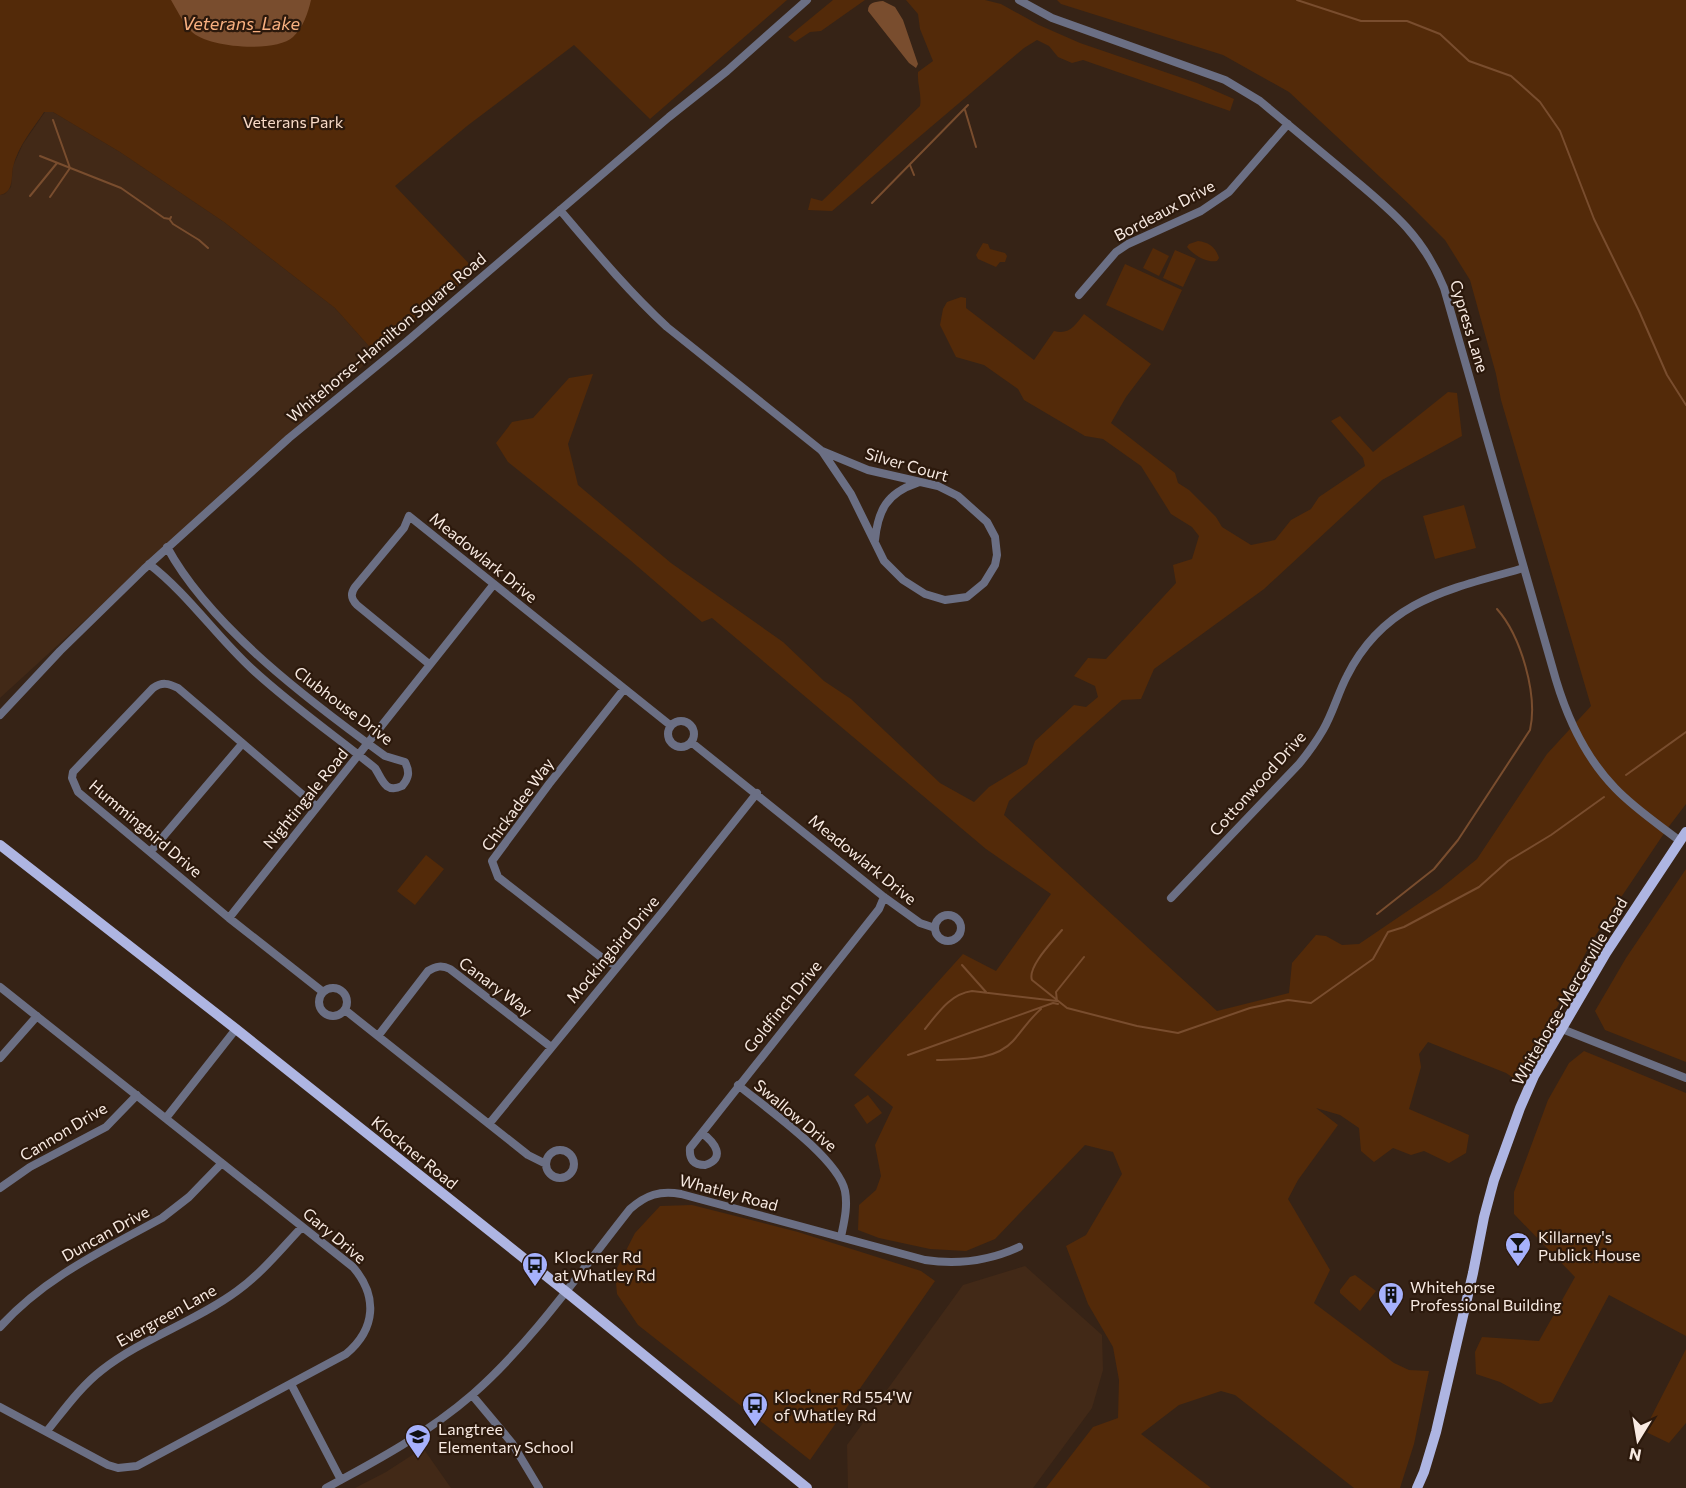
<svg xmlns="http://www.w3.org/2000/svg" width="1686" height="1488" viewBox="0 0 1686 1488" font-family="Commissioner,sans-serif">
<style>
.built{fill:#422917}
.green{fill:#532a09}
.water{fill:#794d2e}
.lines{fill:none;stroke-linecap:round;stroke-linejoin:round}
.stream{stroke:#794d2e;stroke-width:2}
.minor{stroke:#6b6f84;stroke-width:8}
.major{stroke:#aeb5e2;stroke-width:10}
.labels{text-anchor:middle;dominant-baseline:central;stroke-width:4.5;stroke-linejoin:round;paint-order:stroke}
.park-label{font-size:16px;fill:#f8dac7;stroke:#2c190c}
.street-label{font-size:16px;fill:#f8eae2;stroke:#2c190c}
.poi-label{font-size:16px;fill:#f8eae2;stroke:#2c190c;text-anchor:start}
.water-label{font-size:18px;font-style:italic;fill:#f8b080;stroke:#2c190c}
</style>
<rect width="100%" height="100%" fill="#362316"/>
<path class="built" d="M45,112H53L120,152L224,222L335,308L376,354L0,698V195L5,194L11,187L13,166L23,144Z
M1025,1266L1102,1335L1103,1370L1092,1408L1033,1488H848L847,1445L963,1285Z
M423,1448L451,1488H355L386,1472Z"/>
<path class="green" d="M0,0H787L650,119L574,45L467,126L395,186L476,271L376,354L335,308L224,222L120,152L53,112H44C33,129 18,146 13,167C11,178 14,192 0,195Z
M833,0H865L821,31L810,32L795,42L788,37Z
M906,0H985L1001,4L1039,25L1080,43L1197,83L1234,99L1230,111L1083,60L1072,63L1058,57L1049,46L1037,40L1024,48L832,211L808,210L811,198L822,201L920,106C922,95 917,84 918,72L933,61L920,29L918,14Z
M1057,0H1686V804L1667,829L1593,939L1518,1081L1506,1073L1428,1042L1419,1054L1421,1067L1409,1109L1469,1135L1466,1153L1449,1163L1424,1151L1411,1155L1393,1148L1374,1162L1361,1151L1359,1128L1340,1115L1316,1108L1338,1125L1298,1180L1288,1199L1330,1270L1314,1303L1394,1363L1409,1370L1429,1371L1414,1444L1400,1488H1354L1235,1395L1221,1391L1179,1405L1141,1434L1211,1488H1046L1093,1427L1118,1418L1119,1380L1113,1347L1088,1304L1066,1246L1086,1235L1122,1174L1113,1152L1085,1145L995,1239L966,1251L930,1249L879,1238L858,1230L859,1205L876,1190L881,1176L875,1145L893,1107L854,1075L963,954L996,971L1051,894L986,849L712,618L702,622L630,560L508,462L496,443L512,422L533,418L569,378L593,374L568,444L578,485L671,563L783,642L824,681L851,699L940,783L974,802L989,787L1027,764L1035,741L1074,705L1086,707L1098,697L1095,686L1074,676L1088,658L1106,659L1176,583L1173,565L1192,559L1199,536L1192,527L1171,514L1141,466L1103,439L1085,436L1024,400L1018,389L984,365L956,357L940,325L943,309L947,302L961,297L966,298V308L1034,360L1054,331C1070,335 1075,325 1084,314L1151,364L1126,397L1111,423L1175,473L1178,483L1189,490L1216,517L1222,527L1251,545L1275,540L1291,520L1311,509L1319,497L1365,466L1363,458L1331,421L1340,416L1373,452L1448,392L1457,393L1462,436L1382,480L1264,589L1154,669L1141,699L1122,700L1009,801L1004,815L1217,1011L1289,993L1292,963L1316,935L1326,936L1342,945L1359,944L1440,889L1477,859L1547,754L1591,706L1501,400L1496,374L1470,280L1445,240L1410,205L1289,92L1223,55L1061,4Z
M1198,241C1208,242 1216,247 1219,258L1217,261C1206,263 1194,255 1187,247L1189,244Z
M983,243L988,244L990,249L1005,253L1007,256L1005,262H1000L996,267L978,259L976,255Z
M1153,248L1169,256L1159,276L1143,268Z
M1175,250L1196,259L1183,287L1163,278Z
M1125,264L1182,290L1163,331L1106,305Z
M1464,505L1476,548L1435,559L1423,516Z
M426,855L444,869L415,905L397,891Z
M1686,869V1062L1605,1030L1595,1011L1626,958Z
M1584,1051L1686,1093V1336L1609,1295L1552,1402L1540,1404L1500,1382L1476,1374L1475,1352L1482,1337L1539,1341L1575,1277L1514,1214V1192L1548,1100L1569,1063Z
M868,1095L882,1113L867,1124L854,1105Z
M692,1205L798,1232L921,1271L935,1281L810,1460L638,1325L617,1294L615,1272L635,1233L660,1206Z
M1355,1275L1376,1291L1360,1311L1340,1293V1290L1350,1277Z
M1686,1349V1423L1669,1443L1644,1431Z"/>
<path class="water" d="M171,0H311C308,13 303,28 293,37C276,53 206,48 191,31C183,23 177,10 171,0Z
M883,1L895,7L903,20L918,64L916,68L909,63L868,11C868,2 875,2 883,1Z"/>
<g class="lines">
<path class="stream" d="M1297,0L1361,21H1407L1440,34L1469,61L1511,76L1540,102L1560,131L1594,219L1639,311L1667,375L1686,405
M965,110L976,147
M40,156L121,188L164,218L170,219L171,217
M910,165L914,175
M30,196L57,163
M50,197L70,168L53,120
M872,203L968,105
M170,220L173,224L199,240L208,248
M1626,775L1686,732
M1377,914L1434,869L1458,840L1530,730C1538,695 1521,636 1497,609
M1062,930C1053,941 1027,967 1032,980L1067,1008L1137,1026L1178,1033L1250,1008L1288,1000L1311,1003L1373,959L1388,932L1404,927L1479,887L1508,861L1551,835L1604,797
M962,965L986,992
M925,1029C938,1013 950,994 972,991L1057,1001L1056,992L1084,957
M908,1055L1053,1003L1058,1004
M937,1060C962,1059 995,1061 1013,1041C1023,1030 1030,1018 1041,1009"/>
<path class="minor" d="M1019,0L1052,18L1225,80L1260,101C1288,124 1316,148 1344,171C1388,208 1422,233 1444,288L1556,680C1568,720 1585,757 1615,788C1634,808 1658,824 1680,841
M560,210C594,250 628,291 667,327L822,451L851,494L884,561L903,580L925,594L945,600L967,597L984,583L995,565L997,555L995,537L987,522L958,496L938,486L868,470L822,451
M1079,295L1116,252L1128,244L1201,211L1229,192L1288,124
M875,540C878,510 887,493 917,483
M149,564C188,594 216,636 252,669C291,705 334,735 375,768C382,779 385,794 402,786C409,778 410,772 405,762L385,756C312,703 210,627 167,547
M429,664L357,605C351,599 350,594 355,587L404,528L409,516L670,725
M0,715L60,651L144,569L289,438L406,342L669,117L727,71L807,0
M668 734a13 13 0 1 1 26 0a13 13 0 1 1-26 0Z
M691,742L884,897L920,923L935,928
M317,807L178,688C168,683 162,682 153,688L73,772L72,778L78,792L229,918L323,992
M151,851L242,744
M1171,898L1299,764C1308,753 1316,742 1323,730C1333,713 1338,693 1347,676C1385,600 1450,589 1524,568
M935 928a13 13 0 1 1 26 0a13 13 0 1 1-26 0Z
M229,918L494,584
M618,966L606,961L498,877L492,861L549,784L624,689
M0,987L353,1267C378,1296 376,1329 346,1354L137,1466L118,1468L108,1465L0,1407
M319 1002a14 14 0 1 1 28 0a14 14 0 1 1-28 0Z
M345,1010L528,1155L546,1164
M1562,1029L1686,1078
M378,1036L428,971C436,966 442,965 450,969L551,1047
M0,1058L37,1016
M738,1085C766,1108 838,1158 845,1191C848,1207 844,1222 841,1237
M166,1118L236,1029
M489,1124L664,910L757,793
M702,1133C714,1142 727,1158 705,1165C694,1165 689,1160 690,1148L879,909L884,897
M546 1164a14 14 0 1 1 28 0a14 14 0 1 1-28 0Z
M0,1188L30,1167L106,1127L137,1095
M0,1327C45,1277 104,1250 162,1218L189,1197L222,1163
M291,1384L341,1480
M472,1395L512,1443L539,1488
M47,1431C64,1410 80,1387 102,1370C143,1338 195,1322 237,1291C262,1273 281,1249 302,1227
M326,1488C378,1460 428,1433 473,1394C533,1341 580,1272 630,1209C646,1195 660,1190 681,1194L925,1260C959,1265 989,1261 1019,1247"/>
<path class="major" d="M0,845L236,1029L565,1291L807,1488
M1417,1488L1424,1472L1436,1432L1473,1273L1484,1217L1494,1180L1520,1108L1534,1076L1606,953L1686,832"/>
</g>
<defs>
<symbol id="bar-pin" viewBox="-11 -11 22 30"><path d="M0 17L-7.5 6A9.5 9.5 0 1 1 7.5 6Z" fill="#a6b1fc" stroke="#2c190c"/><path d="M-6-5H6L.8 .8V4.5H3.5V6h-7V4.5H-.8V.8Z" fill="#111"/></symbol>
<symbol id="bus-pin" viewBox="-11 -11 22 30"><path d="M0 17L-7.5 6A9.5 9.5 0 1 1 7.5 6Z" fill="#a6b1fc" stroke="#2c190c"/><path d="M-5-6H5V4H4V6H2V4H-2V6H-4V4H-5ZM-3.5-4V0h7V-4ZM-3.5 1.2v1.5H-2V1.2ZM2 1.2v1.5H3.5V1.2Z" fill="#111"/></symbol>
<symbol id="building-pin" viewBox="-11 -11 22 30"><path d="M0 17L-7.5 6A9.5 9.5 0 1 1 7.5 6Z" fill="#a6b1fc" stroke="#2c190c"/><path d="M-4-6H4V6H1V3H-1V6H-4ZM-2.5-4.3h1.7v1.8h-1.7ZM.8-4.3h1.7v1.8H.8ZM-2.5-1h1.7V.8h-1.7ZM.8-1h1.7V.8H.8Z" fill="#111"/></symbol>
<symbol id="school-pin" viewBox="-11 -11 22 30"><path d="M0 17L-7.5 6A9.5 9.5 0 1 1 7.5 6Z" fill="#a6b1fc" stroke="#2c190c"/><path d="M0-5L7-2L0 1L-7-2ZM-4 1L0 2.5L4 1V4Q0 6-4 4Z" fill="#111"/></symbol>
</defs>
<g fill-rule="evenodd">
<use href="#bar-pin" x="1503" y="1230" width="30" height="40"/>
<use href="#bus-pin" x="520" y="1250" width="30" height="40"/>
<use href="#building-pin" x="1376" y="1280" width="30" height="40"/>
<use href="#bus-pin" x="740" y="1390" width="30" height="40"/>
<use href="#school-pin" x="403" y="1422" width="30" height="40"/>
</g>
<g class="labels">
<g class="park-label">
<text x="293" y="121">Veterans Park</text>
</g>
<g class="street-label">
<text transform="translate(1164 210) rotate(-28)">Bordeaux Drive</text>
<text transform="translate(1470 326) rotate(73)">Cypress Lane</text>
<text transform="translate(386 337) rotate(-40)">Whitehorse-Hamilton Square Road</text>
<text transform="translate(907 464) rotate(16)">Silver Court</text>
<text transform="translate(484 557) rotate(39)">Meadowlark Drive</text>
<text transform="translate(344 705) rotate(37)">Clubhouse Drive</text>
<text transform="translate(1257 783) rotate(-48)">Cottonwood Drive</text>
<text transform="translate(305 798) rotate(-51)">Nightingale Road</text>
<text transform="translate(517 804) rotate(-54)">Chickadee Way</text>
<text transform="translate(146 828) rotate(40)">Hummingbird Drive</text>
<text transform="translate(863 859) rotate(39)">Meadowlark Drive</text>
<text transform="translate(612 949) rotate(-50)">Mockingbird Drive</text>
<text transform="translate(496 986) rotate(37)">Canary Way</text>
<text transform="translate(1569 991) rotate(-60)">Whitehorse-Mercerville Road</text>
<text transform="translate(782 1006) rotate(-51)">Goldfinch Drive</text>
<text transform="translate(796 1115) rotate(40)">Swallow Drive</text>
<text transform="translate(63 1131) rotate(-31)">Cannon Drive</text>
<text transform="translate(415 1152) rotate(39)">Klockner Road</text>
<text transform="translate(729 1192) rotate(15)">Whatley Road</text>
<text transform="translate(105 1233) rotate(-29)">Duncan Drive</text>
<text transform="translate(335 1235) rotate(40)">Gary Drive</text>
<text transform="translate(166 1315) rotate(-29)">Evergreen Lane</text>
</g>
<g class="poi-label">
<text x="1538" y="1236">Killarney's<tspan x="1538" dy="18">Publick House</tspan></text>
<text x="554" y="1256">Klockner Rd<tspan x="554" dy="18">at Whatley Rd</tspan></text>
<text x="1410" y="1286">Whitehorse<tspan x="1410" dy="18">Professional Building</tspan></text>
<text x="774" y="1396">Klockner Rd 554'W<tspan x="774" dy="18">of Whatley Rd</tspan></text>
<text x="438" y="1428">Langtree<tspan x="438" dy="18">Elementary School</tspan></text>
</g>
<g class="water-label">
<text x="241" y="23">Veterans_Lake</text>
</g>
</g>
<g transform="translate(1638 1440) rotate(191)" stroke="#2c190c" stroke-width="4.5" paint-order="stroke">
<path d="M0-4.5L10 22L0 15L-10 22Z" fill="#f8eae2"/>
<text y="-9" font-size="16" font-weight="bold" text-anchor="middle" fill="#f8eae2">N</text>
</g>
</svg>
